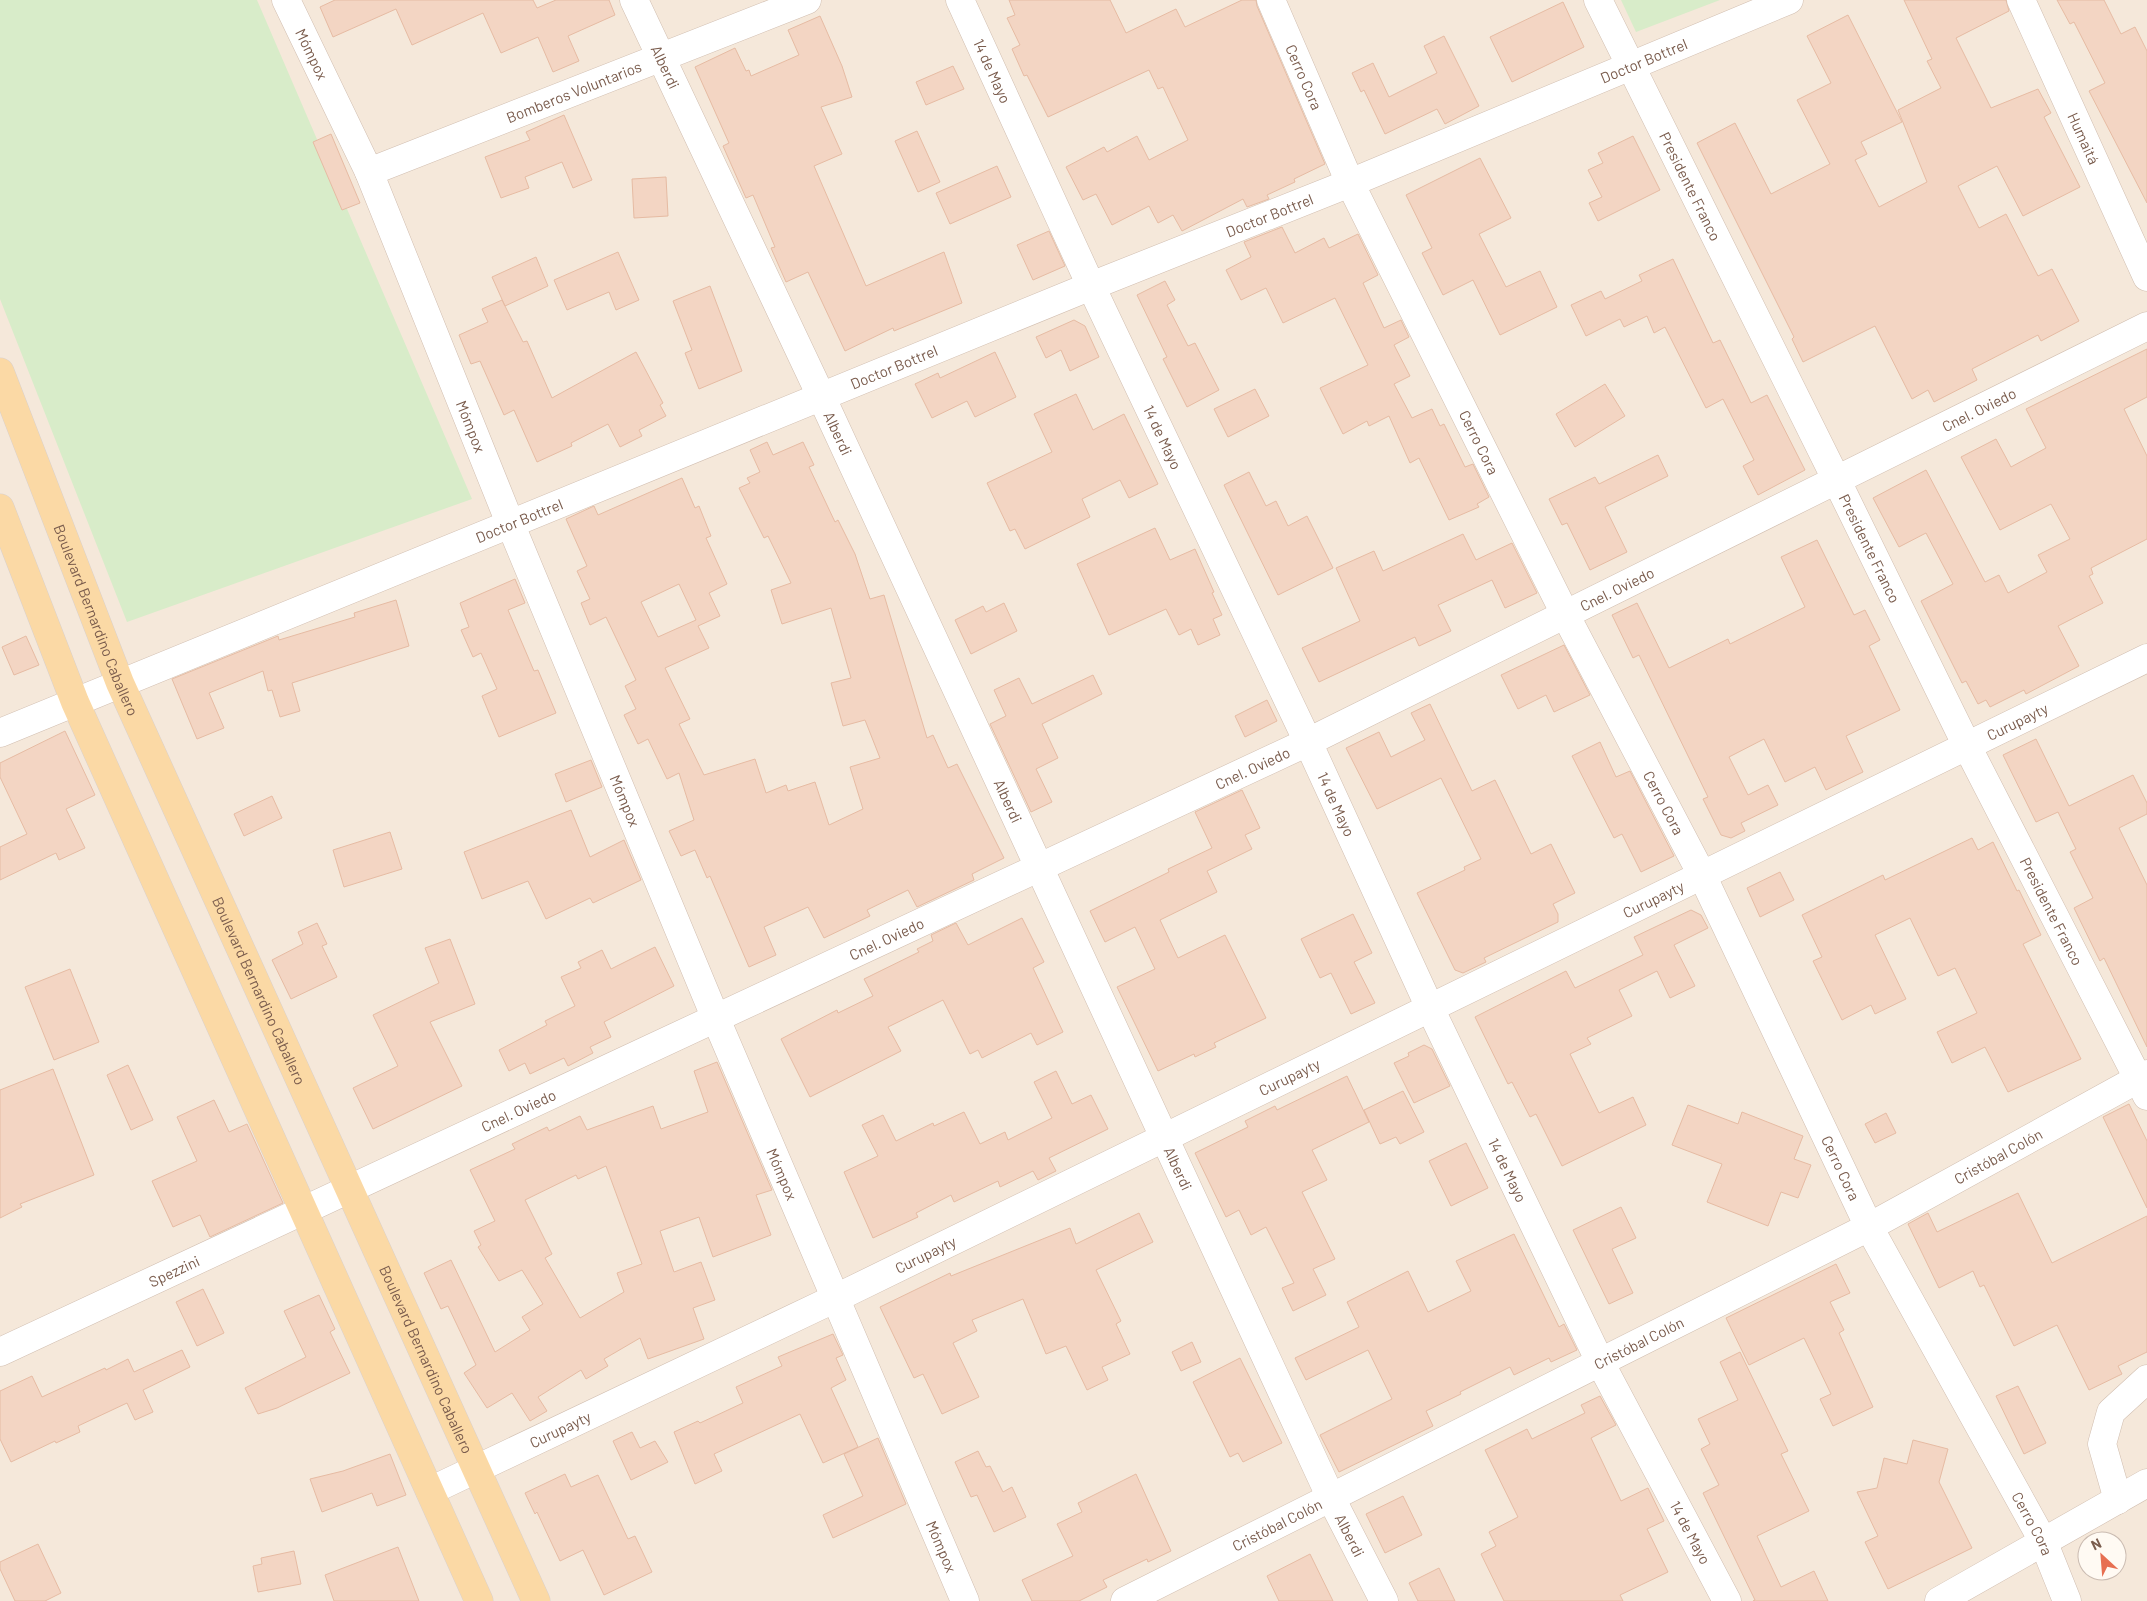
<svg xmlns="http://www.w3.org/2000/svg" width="2147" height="1601" viewBox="0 0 2147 1601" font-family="Barlow,sans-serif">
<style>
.residential{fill:#f5e8da;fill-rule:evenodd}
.green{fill:#d8ecc9}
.building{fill:#f3d5c3;stroke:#e6bba3;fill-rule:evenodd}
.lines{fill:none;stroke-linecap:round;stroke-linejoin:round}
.minor-casing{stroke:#d1beb0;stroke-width:29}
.major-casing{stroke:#dad1cd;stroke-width:29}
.minor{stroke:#fff;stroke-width:28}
.major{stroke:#fbd9a5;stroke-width:28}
.labels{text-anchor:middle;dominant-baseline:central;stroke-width:4;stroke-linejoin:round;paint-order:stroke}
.street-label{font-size:15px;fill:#7a5c4d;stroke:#fffaf3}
</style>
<rect width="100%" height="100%" fill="#fdf6ec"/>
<path class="residential" d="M0,0H2147V1601H0ZM2087,1541H2117V1571H2087Z"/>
<path class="green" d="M0,0H257L472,499L127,622L0,299Z
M1621,0H1720L1636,32Z"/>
<path class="building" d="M335,0H533L537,8L556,0H609L615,15L568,36L579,61L553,72L538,37L501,53L483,13L412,45L396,9L333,37L320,7Z
M1009,0H1110L1126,33L1176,9L1185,27L1242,0H1256L1257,6L1325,164L1294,179L1295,182L1267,195L1269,199L1247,207L1243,199L1182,231L1173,215L1158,223L1149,206L1112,225L1096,194L1083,200L1066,167L1104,147L1107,152L1137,136L1149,160L1188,140L1163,87L1158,89L1149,70L1048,117L1027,75L1024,76L1012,49L1020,45L1007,18L1015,15Z
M1904,0H2006L2009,11L1956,38L1991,108L2038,89L2051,113L2044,117L2080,187L2023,216L1997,166L1958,186L1979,228L2006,214L2038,276L2052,269L2079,321L2041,341L2038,335L1972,369L1977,380L1934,402L1928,390L1912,399L1875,326L1803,362L1792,339L1794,337L1697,143L1735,123L1771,194L1830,164L1797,100L1831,83L1807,36L1848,15L1902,122L1861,142L1867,154L1855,160L1879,207L1927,182L1898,110L1941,88L1927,61L1932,59Z
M2057,0H2104L2121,34L2135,27L2147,51V203L2089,91L2105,83L2074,22L2070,24Z
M1563,2L1584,47L1512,82L1490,37Z
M820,16L842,66L852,97L821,107L842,154L814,166L866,286L944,252L962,303L894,331L893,328L845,351L808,272L786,282L771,248L775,247L753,195L746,198L723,146L729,143L695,67L735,48L746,71L749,70L751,76L799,55L788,30Z
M1444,36L1479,106L1445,124L1437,109L1385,134L1364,90L1361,92L1352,73L1373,63L1389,97L1437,73L1424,46Z
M953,66L964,89L926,105L916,82Z
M564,115L592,180L573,188L562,162L525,177L529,188L501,198L485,157L530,140L526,132Z
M917,131L940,182L918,192L895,141Z
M331,134L360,203L342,210L313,142Z
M1633,136L1660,190L1598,221L1589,203L1602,197L1588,170L1603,163L1598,153Z
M1480,158L1511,218L1479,234L1506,287L1540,271L1557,307L1500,335L1473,280L1443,295L1422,253L1432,248L1406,195Z
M997,166L1011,197L950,224L936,193Z
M666,177L668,216L634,218L632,179Z
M1282,227L1295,253L1324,238L1329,248L1358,234L1378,275L1363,283L1384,328L1401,320L1409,337L1394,345L1410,376L1394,384L1412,418L1432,409L1440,426L1444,424L1465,467L1473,464L1489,497L1477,504L1479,507L1449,520L1419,458L1410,463L1389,416L1369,426L1367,421L1343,434L1320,388L1368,365L1335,298L1283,323L1266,288L1241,300L1226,270L1251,257L1244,242Z
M1049,231L1065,266L1033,280L1017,245Z
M618,252L639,300L616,310L609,292L567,310L554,280Z
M536,257L548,286L505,306L492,277Z
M1673,259L1713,343L1720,340L1751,403L1767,395L1805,470L1758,495L1743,466L1754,460L1723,399L1706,408L1665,327L1654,333L1647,316L1624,327L1620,319L1586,336L1571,305L1601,291L1605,299L1642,281L1639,275Z
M1165,281L1175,300L1167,305L1188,346L1195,343L1219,390L1187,407L1163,359L1167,357L1137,295Z
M710,286L742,371L699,389L685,353L692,350L673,301Z
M502,300L523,342L527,341L552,398L636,352L663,403L660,405L666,416L639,430L642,436L620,447L608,424L571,443L572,446L537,462L514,410L504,415L480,361L471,364L459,335L488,322L482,309Z
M1074,320L1085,326L1099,357L1070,371L1061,350L1046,358L1036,337Z
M2147,349V397L2124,409L2147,456V539L2091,568L2093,574L2089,576L2103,603L2058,626L2079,666L2026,694L2024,690L1990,707L1986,700L1978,704L1966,681L1962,683L1921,601L1953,584L1926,533L1899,547L1873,498L1926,470L1985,582L1999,575L2008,593L2047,572L2038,555L2070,539L2051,504L2000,530L1961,457L1996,439L2011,467L2046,448L2026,409Z
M995,352L1016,397L975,417L967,401L932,418L915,384L938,373L940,378Z
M1605,384L1625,416L1575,447L1556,414Z
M1255,389L1269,416L1228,437L1214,409Z
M1076,394L1093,430L1124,414L1158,484L1129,498L1120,480L1082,499L1090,517L1025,549L1015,529L1010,531L987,483L1052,452L1034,414Z
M767,442L773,455L803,442L814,465L809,467L835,522L838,520L855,554L870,599L884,595L927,738L933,735L948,768L957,764L1004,858L972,874L974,880L917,907L908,890L867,910L870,916L824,938L808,907L764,927L776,955L749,967L710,876L707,878L695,850L681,856L669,831L694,820L679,773L667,779L648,739L638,744L624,715L636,709L625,686L636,680L606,617L590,625L581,603L590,599L577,571L587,566L566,519L594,506L598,515L682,478L695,508L699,506L711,536L706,538L727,584L709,593L720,616L698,626L709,648L665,668L690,719L679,724L704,775L755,759L766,793L786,785L788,791L815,782L829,825L863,809L850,767L880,758L865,720L843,726L831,683L851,678L831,608L782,624L771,590L791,583L768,536L764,538L739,488L750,483L747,478L760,472L750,450ZM679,584L696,620L658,637L641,602Z
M1658,455L1668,476L1605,507L1627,552L1590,570L1567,523L1562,525L1549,499L1595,477L1599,484Z
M1249,472L1266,506L1276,501L1288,526L1307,516L1333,568L1278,595L1224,485Z
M1155,528L1170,560L1195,549L1214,592L1212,593L1222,615L1213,619L1220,635L1198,645L1191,629L1179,635L1166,609L1109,635L1077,564Z
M1463,534L1476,560L1512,543L1537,593L1505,608L1492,580L1438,605L1451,631L1419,646L1415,637L1319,682L1302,648L1360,621L1336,568L1374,551L1383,571Z
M1817,540L1854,615L1865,610L1880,640L1869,646L1900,710L1846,736L1863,772L1826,790L1815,767L1785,782L1764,739L1729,757L1748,795L1768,785L1778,805L1741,823L1745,831L1731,838L1721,835L1703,799L1708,797L1639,655L1633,658L1612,615L1637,603L1669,668L1728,639L1730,644L1805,607L1781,557Z
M515,579L525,603L508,610L534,671L538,670L556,713L499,737L482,696L497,689L481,653L473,657L461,630L469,627L460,603Z
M396,600L409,646L292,683L300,711L280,717L272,690L268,691L263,671L209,693L224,728L197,739L172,679L278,636L279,640L355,617L354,613Z
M1004,603L1017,631L971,654L955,620L983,606L986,612Z
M26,636L39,665L14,675L2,647Z
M1564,645L1590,695L1554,712L1546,695L1518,709L1501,675Z
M1093,675L1102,694L1042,724L1058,758L1036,769L1052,802L1031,812L990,724L1006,716L994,690L1019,678L1032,704Z
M1267,700L1277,721L1245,737L1235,716Z
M1430,704L1472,791L1495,780L1531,854L1551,844L1575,893L1553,904L1558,914V922L1484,958L1486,962L1463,973L1455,970L1417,893L1465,870L1464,867L1481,859L1441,778L1377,809L1346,748L1379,732L1391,757L1425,740L1411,713Z
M65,731L95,795L66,809L85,848L59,860L56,853L0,880V847L27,834L0,777V763Z
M2036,739L2069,806L2133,775L2147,803V814L2119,828L2147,885V1047L2104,958L2100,961L2074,908L2093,898L2070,852L2076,849L2058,812L2036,822L2003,755Z
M1600,742L1616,777L1630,771L1674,856L1641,872L1622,834L1614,838L1572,756Z
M591,760L602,787L566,802L555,774Z
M1242,790L1260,828L1245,835L1252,849L1207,871L1217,892L1160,920L1178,958L1225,935L1266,1018L1214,1043L1216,1047L1195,1057L1194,1054L1158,1071L1117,987L1155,969L1135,927L1105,942L1090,911L1169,872L1168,869L1212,848L1195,812Z
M272,796L282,818L244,836L234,814Z
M571,810L590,857L624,840L641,880L593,903L590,898L546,919L528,881L482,899L464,852Z
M390,832L402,869L344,887L333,850Z
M1972,838L1978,850L1993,842L2017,891L2019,890L2041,935L2023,944L2081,1059L2008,1092L1985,1047L1952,1063L1937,1032L1977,1013L1955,968L1938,976L1910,918L1875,935L1906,999L1875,1014L1871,1005L1842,1020L1813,961L1822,957L1802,915L1883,875L1885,880Z
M1780,872L1794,900L1760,917L1747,888Z
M1691,910L1701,915L1708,928L1674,945L1695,986L1670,998L1657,971L1619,990L1632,1016L1587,1038L1591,1044L1570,1054L1599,1113L1633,1097L1646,1125L1562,1166L1536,1114L1530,1117L1512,1082L1508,1084L1475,1017L1566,971L1575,988L1643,955L1634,937Z
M1353,914L1372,953L1354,962L1375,1003L1351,1014L1331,973L1320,978L1301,939Z
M1022,918L1044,962L1033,968L1063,1032L1037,1045L1031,1033L982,1058L978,1050L970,1054L943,1000L888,1027L901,1051L810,1097L781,1039L837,1010L838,1013L873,996L864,979L919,952L917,949L933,941L931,935L956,923L968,945Z
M317,923L327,944L322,946L337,977L291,999L272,960L303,944L298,932Z
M450,939L475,1004L430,1022L462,1086L373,1129L353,1088L398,1066L373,1015L439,983L425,948Z
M655,947L674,986L604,1022L611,1037L590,1047L593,1053L568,1066L564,1058L530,1074L525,1063L509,1071L499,1050L547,1025L545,1021L575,1006L561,977L581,968L578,962L602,950L611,969Z
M70,969L99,1042L54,1060L25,987Z
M1424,1045L1432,1049L1450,1086L1414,1103L1394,1063L1409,1056L1408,1053Z
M717,1062L772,1190L756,1195L771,1235L713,1257L699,1217L660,1231L674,1272L701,1262L715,1300L693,1308L704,1339L648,1359L640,1338L604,1359L608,1366L586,1379L581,1370L538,1397L547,1411L530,1421L512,1393L487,1408L464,1373L476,1365L448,1306L441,1309L424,1273L451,1260L495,1352L530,1330L522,1317L543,1304L522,1270L499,1281L478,1247L481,1245L474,1231L495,1221L470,1170L515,1149L512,1144L547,1127L549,1131L580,1116L587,1130L653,1106L661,1129L708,1112L694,1071ZM606,1166L642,1264L617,1273L624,1292L580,1318L545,1258L552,1254L525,1200L576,1175L578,1179Z
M128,1065L153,1120L131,1130L107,1075Z
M53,1069L94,1175L20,1204L22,1207L0,1218V1090Z
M1056,1071L1072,1104L1091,1095L1108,1129L1049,1158L1056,1171L1038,1180L1033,1171L1000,1187L998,1181L954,1202L951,1195L916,1213L918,1217L873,1238L844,1172L878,1156L862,1125L883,1115L896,1141L933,1123L934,1126L964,1112L980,1144L1005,1132L1008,1140L1052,1118L1034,1082Z
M1347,1076L1369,1122L1312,1150L1327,1180L1302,1192L1335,1259L1313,1269L1326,1295L1293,1311L1282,1288L1294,1283L1266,1227L1251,1235L1239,1210L1226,1217L1195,1153L1248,1127L1245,1121L1275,1106L1277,1110Z
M1403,1091L1424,1132L1400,1144L1396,1137L1380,1144L1364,1110Z
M214,1100L229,1132L247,1124L283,1203L210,1237L200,1215L173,1227L152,1181L197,1161L177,1117Z
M2129,1104L2147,1141V1208L2103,1117Z
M1688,1105L1738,1124L1742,1112L1803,1136L1794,1159L1811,1165L1798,1198L1781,1192L1768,1226L1707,1202L1722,1164L1672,1145Z
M1886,1113L1896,1133L1875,1143L1865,1124Z
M1466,1143L1488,1188L1451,1206L1429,1161Z
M2018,1193L2052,1263L2147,1216V1352L2118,1366L2122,1374L2089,1390L2057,1325L2014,1346L1984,1285L1980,1287L1973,1271L1939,1288L1908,1224L1928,1213L1937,1232Z
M1621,1207L1636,1238L1612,1249L1633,1293L1609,1304L1573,1230Z
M1139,1213L1153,1242L1096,1270L1121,1321L1116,1324L1130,1354L1102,1367L1108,1380L1087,1390L1066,1346L1046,1354L1023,1299L972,1320L977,1331L953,1343L979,1397L942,1414L923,1374L914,1378L880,1307L950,1273L951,1276L1070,1228L1076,1244Z
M1514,1234L1559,1327L1564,1324L1577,1350L1551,1362L1549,1358L1514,1375L1510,1367L1460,1392L1461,1394L1426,1411L1433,1426L1339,1472L1320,1435L1392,1399L1368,1350L1306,1380L1295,1358L1359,1327L1347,1302L1408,1271L1428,1312L1471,1291L1456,1261Z
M1836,1264L1850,1293L1830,1302L1844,1330L1839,1333L1873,1407L1833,1426L1820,1399L1831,1394L1804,1338L1749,1365L1726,1318Z
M203,1289L224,1333L197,1346L176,1302Z
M319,1295L335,1329L330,1332L350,1373L277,1408L258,1414L245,1388L306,1357L284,1311Z
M833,1334L843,1355L836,1358L846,1380L831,1388L858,1447L823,1463L800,1414L714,1454L722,1471L695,1484L674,1432L698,1421L700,1423L743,1403L736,1387L782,1366L778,1357Z
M1192,1342L1201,1362L1181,1371L1172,1352Z
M182,1350L190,1367L143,1390L153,1412L135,1420L127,1403L78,1426L80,1432L56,1443L55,1441L11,1462L0,1439V1391L32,1376L42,1397L105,1368L106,1370L128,1359L134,1372Z
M1740,1352L1788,1451L1781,1454L1809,1511L1757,1536L1781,1587L1814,1571L1828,1601H1753L1755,1600L1703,1493L1719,1485L1701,1449L1710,1444L1698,1419L1738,1400L1720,1362Z
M1240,1358L1282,1443L1243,1462L1238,1453L1230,1457L1193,1382Z
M2018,1386L2046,1443L2024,1454L1996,1396Z
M1600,1396L1616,1425L1591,1438L1621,1501L1648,1488L1664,1521L1647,1529L1668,1572L1620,1595L1623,1601H1504L1481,1554L1496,1546L1489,1532L1518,1517L1485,1450L1527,1429L1532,1439L1585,1413L1581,1405Z
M632,1432L640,1448L655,1441L668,1462L631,1480L613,1441Z
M878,1438L906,1504L833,1538L823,1515L863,1496L844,1454Z
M1913,1440L1948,1449L1939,1482L1972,1548L1888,1589L1865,1542L1878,1536L1857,1492L1877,1488L1884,1458L1907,1464Z
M978,1451L986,1467L990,1466L1003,1492L1012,1487L1026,1517L994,1532L977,1495L971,1497L955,1462Z
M390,1454L406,1495L377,1506L372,1493L322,1512L310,1479L343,1471Z
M565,1474L571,1487L598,1475L628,1539L635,1536L652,1572L604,1595L583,1550L560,1561L537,1512L535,1514L525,1493Z
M1136,1474L1171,1551L1148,1562L1147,1559L1103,1580L1107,1587L1079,1601H1032L1022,1580L1073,1556L1057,1524L1082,1512L1078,1503Z
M1403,1496L1422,1535L1385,1553L1366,1514Z
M38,1544L61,1593L45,1601H15L0,1569V1562Z
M398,1547L419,1601H334L325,1575Z
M294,1551L301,1584L258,1592L253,1566L262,1564L261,1558Z
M1310,1554L1333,1601H1279L1267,1576Z
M1439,1568L1455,1601H1418L1409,1583Z"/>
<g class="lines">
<defs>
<g id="minor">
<path id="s1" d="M286,0L369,172L510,523L716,1019L965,1601"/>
<path id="s2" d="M634,0L821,396L1331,1498L1384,1601"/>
<path id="s3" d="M960,0L1091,286L1308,742L1430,1008L1600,1362L1727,1601"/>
<path id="s4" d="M1271,0L1350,183L1566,616L1702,875L1869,1227L2043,1541L2067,1601"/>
<path id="s5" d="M1598,0L1837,481L1967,746L2147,1096"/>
<path id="s6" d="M2021,0L2147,277"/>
<path id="s7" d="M369,172L807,0"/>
<path id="s8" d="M0,733L1091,286L1350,183L1789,0"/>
<path id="s9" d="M0,1352L1308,742L2147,326"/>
<path id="s10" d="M430,1491L836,1298L2147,658"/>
<path d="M2118,1500L2102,1444L2111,1412L2147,1379"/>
<path id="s11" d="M1125,1601L1869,1227L2147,1074"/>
<path d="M1939,1601L2147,1483"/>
</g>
<g id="major">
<path id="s12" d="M0,372L120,683L536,1601"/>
<path d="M0,508L75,702L479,1601"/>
</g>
</defs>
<use href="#minor" class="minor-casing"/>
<use href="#major" class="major-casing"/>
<use href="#minor" class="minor"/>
<use href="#major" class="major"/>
</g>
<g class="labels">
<g class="street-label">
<text stroke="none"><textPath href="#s1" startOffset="60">Mómpox</textPath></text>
<text stroke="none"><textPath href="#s8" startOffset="1776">Doctor Bottrel</textPath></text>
<text stroke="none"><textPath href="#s2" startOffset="74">Alberdi</textPath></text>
<text stroke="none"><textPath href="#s3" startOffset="78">14 de Mayo</textPath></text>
<text stroke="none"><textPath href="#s4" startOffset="84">Cerro Cora</textPath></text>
<text stroke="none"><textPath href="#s7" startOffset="220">Bomberos Voluntarios</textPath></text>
<text stroke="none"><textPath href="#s6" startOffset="152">Humaitá</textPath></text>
<text stroke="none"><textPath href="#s5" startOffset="208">Presidente Franco</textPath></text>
<text stroke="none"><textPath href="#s8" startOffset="1371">Doctor Bottrel</textPath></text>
<text stroke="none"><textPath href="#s8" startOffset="966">Doctor Bottrel</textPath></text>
<text stroke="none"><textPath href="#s9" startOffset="2192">Cnel. Oviedo</textPath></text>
<text stroke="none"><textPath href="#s1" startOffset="465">Mómpox</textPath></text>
<text stroke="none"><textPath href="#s2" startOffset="479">Alberdi</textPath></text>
<text stroke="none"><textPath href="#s3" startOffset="482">14 de Mayo</textPath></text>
<text stroke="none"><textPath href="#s4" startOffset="489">Cerro Cora</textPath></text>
<text stroke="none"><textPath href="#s8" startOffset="561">Doctor Bottrel</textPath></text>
<text stroke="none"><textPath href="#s5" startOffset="612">Presidente Franco</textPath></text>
<text stroke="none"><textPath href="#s9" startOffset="1788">Cnel. Oviedo</textPath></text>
<text stroke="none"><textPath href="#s12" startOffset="266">Boulevard Bernardino Caballero</textPath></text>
<text stroke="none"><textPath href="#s10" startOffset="1764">Curupayty</textPath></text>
<text stroke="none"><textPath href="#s9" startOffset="1382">Cnel. Oviedo</textPath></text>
<text stroke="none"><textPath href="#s1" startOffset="870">Mómpox</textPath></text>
<text stroke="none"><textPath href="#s2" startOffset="884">Alberdi</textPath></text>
<text stroke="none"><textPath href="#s4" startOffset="894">Cerro Cora</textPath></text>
<text stroke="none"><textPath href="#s3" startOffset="888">14 de Mayo</textPath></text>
<text stroke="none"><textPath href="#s10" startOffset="1359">Curupayty</textPath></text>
<text stroke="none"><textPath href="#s5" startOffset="1018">Presidente Franco</textPath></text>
<text stroke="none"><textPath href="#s9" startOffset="978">Cnel. Oviedo</textPath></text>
<text stroke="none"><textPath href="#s12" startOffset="671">Boulevard Bernardino Caballero</textPath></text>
<text stroke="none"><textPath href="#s10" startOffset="954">Curupayty</textPath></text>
<text stroke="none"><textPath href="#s9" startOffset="572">Cnel. Oviedo</textPath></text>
<text stroke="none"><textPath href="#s11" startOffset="980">Cristóbal Colón</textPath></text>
<text stroke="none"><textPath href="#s2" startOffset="1289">Alberdi</textPath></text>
<text stroke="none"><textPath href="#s4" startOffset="1300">Cerro Cora</textPath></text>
<text stroke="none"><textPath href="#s3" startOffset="1292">14 de Mayo</textPath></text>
<text stroke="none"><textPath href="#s1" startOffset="1275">Mómpox</textPath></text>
<text stroke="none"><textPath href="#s10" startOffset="549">Curupayty</textPath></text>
<text stroke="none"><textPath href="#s9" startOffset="192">Spezzini</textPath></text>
<text stroke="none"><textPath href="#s11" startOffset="575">Cristóbal Colón</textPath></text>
<text stroke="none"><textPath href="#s12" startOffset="1076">Boulevard Bernardino Caballero</textPath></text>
<text stroke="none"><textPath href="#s10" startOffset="144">Curupayty</textPath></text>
<text stroke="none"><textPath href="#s4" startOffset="1704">Cerro Cora</textPath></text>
<text stroke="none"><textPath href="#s11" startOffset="170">Cristóbal Colón</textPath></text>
<text stroke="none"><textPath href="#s3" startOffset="1698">14 de Mayo</textPath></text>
<text stroke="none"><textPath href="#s2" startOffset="1694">Alberdi</textPath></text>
<text stroke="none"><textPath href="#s1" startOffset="1680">Mómpox</textPath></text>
</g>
</g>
<g transform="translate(2102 1556) rotate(334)"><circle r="24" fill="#fffaf3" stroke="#cabbb1"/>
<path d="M0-4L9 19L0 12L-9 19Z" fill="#e76f51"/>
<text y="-8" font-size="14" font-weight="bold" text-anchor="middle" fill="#7a5c4d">N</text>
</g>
</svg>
